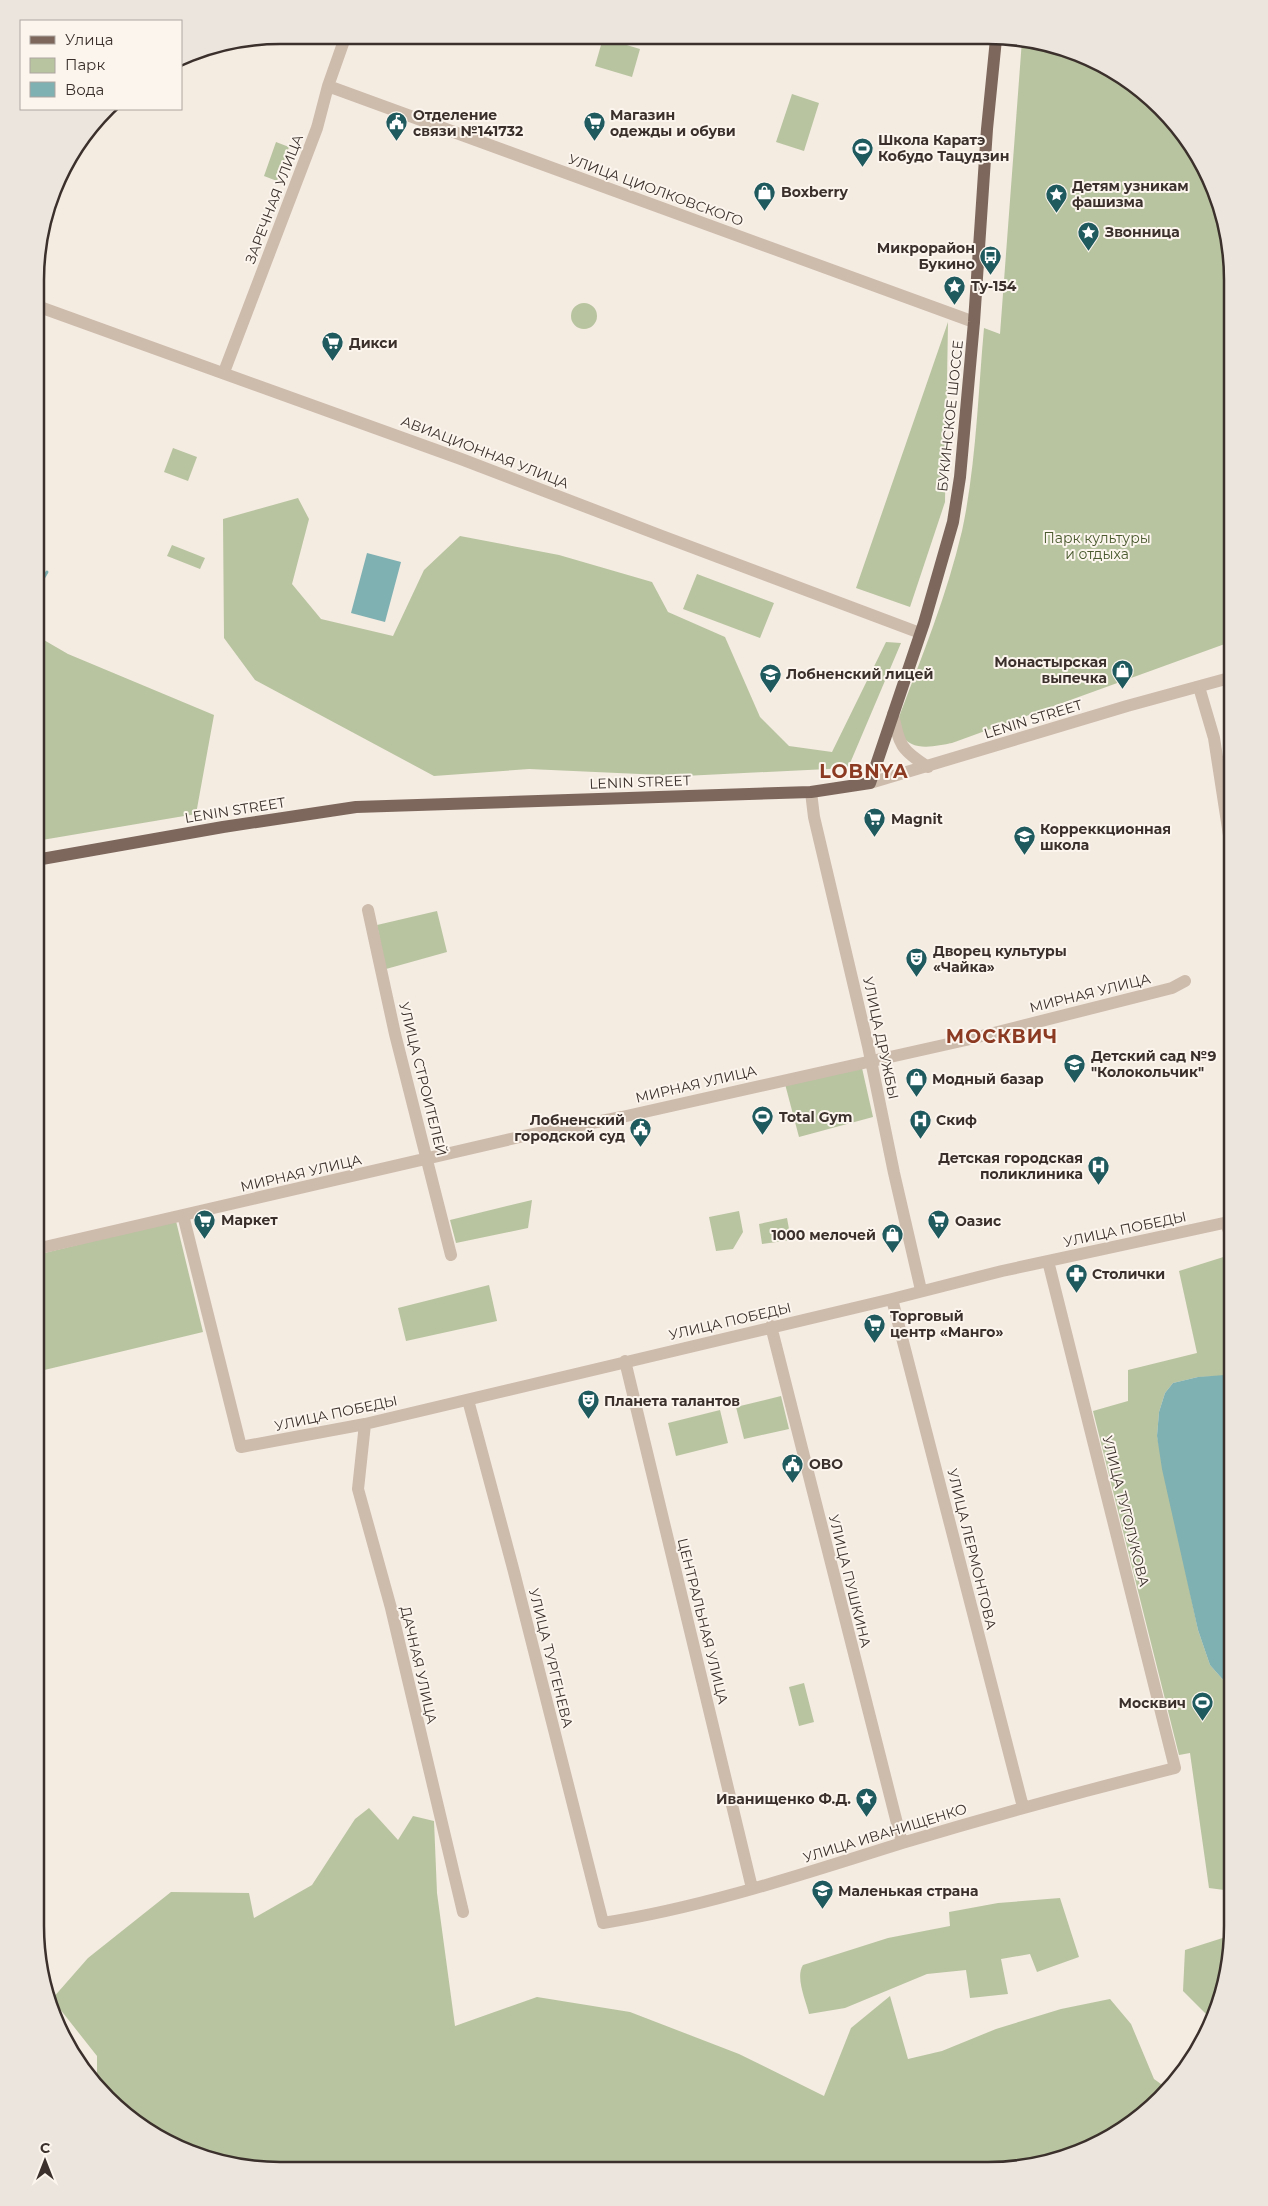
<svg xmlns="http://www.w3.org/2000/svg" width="1268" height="2206" viewBox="0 0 1268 2206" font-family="Montserrat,sans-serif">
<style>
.green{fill:#b8c4a0}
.water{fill:#7fb0b2}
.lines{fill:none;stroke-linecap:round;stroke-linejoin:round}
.stream{stroke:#7fb0b2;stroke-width:3}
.minor{stroke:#cdbbac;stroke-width:12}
.major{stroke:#7d675c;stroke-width:12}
.labels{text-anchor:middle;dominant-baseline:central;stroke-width:4;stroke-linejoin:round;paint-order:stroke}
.poi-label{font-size:14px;font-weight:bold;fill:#3b302b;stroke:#fbf5ee;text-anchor:start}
.street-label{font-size:14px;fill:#3b302b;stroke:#fbf5ee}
.park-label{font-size:14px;fill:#4a5a2e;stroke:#fbf5ee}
.district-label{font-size:19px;font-weight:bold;letter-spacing:1px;fill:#8c3b22;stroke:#fbf5ee}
.rim{fill:none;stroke:#3b302b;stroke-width:2.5}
</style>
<rect width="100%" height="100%" fill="#f4ebe1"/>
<path class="green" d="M603,38L640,49L632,77L595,66Z
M1022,40H1036L1096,60L1149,96L1192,144L1220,201L1233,280V641L952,743C936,746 910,753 901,733C899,729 900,722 899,717C922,656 947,595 962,531C976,466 978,394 984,328L1000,334Z
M792,94L819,103L804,151L776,142Z
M276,142L289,147L277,181L264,176Z
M571 316a13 13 0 1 1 26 0a13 13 0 1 1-26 0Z
M948,322L945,502L910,607L856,588Z
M173,448L197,457L188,481L164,472Z
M298,498L309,519L292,584L321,619L393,636L424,570L460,536L559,555L652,582L668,612L725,637L760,717L789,746L832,752L886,642L901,643L848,768L684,776L529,769L434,776L255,680L224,638L223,519Z
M172,545L205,558L200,569L167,556Z
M697,574L774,603L760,638L683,609Z
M37,636L68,654L214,715L196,814L36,841Z
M437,911L447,952L386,969L377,925Z
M862,1068L873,1117L799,1137L785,1084Z
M532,1200L528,1228L456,1243L450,1220Z
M739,1211L743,1232L733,1249L716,1251L709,1217Z
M787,1218L791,1240L762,1244L759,1224Z
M176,1221L203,1332L36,1372V1255Z
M1233,1254V1376L1198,1377L1173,1383L1165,1393L1159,1412L1157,1436L1198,1630L1210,1665L1233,1691L1232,1891L1209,1888L1190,1753L1179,1755L1093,1411L1128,1401V1370L1197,1353L1179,1271Z
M489,1285L497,1321L406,1341L398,1308Z
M781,1396L789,1429L744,1439L736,1407Z
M720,1410L728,1443L676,1456L668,1423Z
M804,1683L814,1722L799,1726L789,1687Z
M369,1808L398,1840L413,1816L434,1821L437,1893L455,2026L537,1997L630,2012L739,2054L824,2096L851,2028L890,1996L908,2059L942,2051L996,2029L1061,2009L1110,1999L1131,2024L1154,2079L1168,2089L1124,2130L1067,2158L988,2171L248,2169L186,2152L119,2110L97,2086V2056L52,1999L88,1958L171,1892L249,1893L254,1918L312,1885L355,1819Z
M1060,1898L1079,1957L1037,1972L1030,1954L1001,1959L1008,1994L970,1998L966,1970L927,1974L845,2008L809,2014C806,2001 795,1977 803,1965L888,1938L950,1926L949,1912L998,1903Z
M1232,1935V1942L1213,2021L1183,1991L1185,1950Z"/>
<path class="water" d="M367,553L401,562L385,622L351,613Z
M1225,1375L1233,1376V1691L1210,1665L1198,1630L1162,1469L1157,1436L1159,1412L1165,1393L1173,1383L1198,1377Z"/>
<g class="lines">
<path class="stream" d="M37,589L47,572"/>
<path class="minor" d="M328,86L974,322
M37,306L461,459L662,536L920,633
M224,372L317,128L328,86L346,35
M1199,687L1214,738L1233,861
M893,714C899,745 901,750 928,767
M870,783L1127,706L1233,677
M811,792L814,817L868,1046L894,1173L921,1290
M368,910L395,1034L451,1255
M183,1215L241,1447L365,1424L892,1299L1002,1271L1233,1221
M1226,1223L1233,1242
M36,1249L524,1136L622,1117L966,1040L1172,988L1185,981
M892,1299L1023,1807
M771,1326L902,1843
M625,1361L752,1888
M468,1400L514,1572L603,1923C705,1907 803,1874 902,1843C992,1816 1083,1791 1175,1768L1048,1261
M365,1424L358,1489L391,1608L463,1912"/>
<path class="major" d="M36,860L223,827L356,807L811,792L870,783L924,623L953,522L960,477L974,322L987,129L996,39"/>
</g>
<defs>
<symbol id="civic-pin" viewBox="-11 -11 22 30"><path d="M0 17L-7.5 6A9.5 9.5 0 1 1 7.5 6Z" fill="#1f5a5e" stroke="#fbf5ee"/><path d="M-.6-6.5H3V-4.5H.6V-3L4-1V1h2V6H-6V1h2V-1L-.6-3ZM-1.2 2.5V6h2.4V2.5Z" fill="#fff"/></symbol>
<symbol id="supermarket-pin" viewBox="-11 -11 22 30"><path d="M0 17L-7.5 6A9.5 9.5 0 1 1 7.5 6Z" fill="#1f5a5e" stroke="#fbf5ee"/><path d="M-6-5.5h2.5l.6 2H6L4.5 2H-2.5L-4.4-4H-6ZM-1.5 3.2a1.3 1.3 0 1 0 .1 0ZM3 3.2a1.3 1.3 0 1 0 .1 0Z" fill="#fff"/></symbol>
<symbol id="stadium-pin" viewBox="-11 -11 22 30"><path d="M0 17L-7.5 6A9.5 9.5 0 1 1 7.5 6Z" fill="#1f5a5e" stroke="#fbf5ee"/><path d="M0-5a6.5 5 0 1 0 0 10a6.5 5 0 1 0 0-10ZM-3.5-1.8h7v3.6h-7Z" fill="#fff"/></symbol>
<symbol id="shop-pin" viewBox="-11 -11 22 30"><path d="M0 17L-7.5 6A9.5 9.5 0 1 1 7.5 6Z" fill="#1f5a5e" stroke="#fbf5ee"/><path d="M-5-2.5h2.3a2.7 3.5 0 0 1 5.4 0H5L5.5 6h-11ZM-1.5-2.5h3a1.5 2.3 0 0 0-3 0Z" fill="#fff"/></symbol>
<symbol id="sight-pin" viewBox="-11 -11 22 30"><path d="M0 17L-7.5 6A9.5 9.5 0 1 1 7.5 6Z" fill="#1f5a5e" stroke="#fbf5ee"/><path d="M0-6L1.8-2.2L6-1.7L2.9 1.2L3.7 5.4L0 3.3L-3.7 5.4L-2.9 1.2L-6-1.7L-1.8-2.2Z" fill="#fff"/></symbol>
<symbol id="bus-pin" viewBox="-11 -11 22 30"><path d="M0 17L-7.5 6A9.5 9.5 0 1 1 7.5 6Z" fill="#1f5a5e" stroke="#fbf5ee"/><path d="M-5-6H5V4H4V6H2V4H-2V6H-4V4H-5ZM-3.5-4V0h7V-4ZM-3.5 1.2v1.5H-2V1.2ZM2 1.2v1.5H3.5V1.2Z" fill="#fff"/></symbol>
<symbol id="school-pin" viewBox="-11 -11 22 30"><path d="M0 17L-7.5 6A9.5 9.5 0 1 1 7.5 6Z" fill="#1f5a5e" stroke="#fbf5ee"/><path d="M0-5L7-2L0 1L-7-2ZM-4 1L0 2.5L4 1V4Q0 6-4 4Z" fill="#fff"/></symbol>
<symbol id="theatre-pin" viewBox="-11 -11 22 30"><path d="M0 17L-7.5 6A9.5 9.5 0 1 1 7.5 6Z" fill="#1f5a5e" stroke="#fbf5ee"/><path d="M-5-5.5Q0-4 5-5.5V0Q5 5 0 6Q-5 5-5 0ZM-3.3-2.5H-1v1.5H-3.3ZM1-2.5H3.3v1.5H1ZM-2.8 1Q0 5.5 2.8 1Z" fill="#fff"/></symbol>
<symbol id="hospital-pin" viewBox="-11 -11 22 30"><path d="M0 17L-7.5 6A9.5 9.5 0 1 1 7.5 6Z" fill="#1f5a5e" stroke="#fbf5ee"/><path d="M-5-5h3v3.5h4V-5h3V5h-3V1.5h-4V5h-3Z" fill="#fff"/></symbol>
<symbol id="pharmacy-pin" viewBox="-11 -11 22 30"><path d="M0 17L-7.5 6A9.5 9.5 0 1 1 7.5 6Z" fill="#1f5a5e" stroke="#fbf5ee"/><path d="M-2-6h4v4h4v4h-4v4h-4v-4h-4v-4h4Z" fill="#fff"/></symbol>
</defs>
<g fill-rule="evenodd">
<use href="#civic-pin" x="384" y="110" width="25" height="34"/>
<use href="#supermarket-pin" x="582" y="110" width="25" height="34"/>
<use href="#stadium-pin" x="850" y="136" width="25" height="34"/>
<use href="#shop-pin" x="752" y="180" width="25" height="34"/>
<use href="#sight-pin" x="1044" y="182" width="25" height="34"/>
<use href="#sight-pin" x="1076" y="220" width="25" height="34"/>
<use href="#bus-pin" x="978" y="244" width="25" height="34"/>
<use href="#sight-pin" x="942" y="274" width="25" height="34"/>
<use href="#supermarket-pin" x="320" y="330" width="25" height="34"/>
<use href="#shop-pin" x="1110" y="658" width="25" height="34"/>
<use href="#school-pin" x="758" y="662" width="25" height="34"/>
<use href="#supermarket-pin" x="862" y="806" width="25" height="34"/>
<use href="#school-pin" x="1012" y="824" width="25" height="34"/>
<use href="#theatre-pin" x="904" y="946" width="25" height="34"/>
<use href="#school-pin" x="1062" y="1052" width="25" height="34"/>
<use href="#shop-pin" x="904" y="1066" width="25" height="34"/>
<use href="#stadium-pin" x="750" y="1104" width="25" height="34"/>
<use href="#hospital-pin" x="908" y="1108" width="25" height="34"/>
<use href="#civic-pin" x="628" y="1116" width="25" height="34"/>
<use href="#hospital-pin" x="1086" y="1154" width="25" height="34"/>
<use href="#supermarket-pin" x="192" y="1208" width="25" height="34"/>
<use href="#supermarket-pin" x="926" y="1208" width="25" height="34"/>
<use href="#shop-pin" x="880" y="1222" width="25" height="34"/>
<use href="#pharmacy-pin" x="1064" y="1262" width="25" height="34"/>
<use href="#supermarket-pin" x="862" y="1312" width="25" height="34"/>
<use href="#theatre-pin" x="576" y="1388" width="25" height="34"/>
<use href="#civic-pin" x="780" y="1452" width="25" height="34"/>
<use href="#stadium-pin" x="1190" y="1690" width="25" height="34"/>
<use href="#sight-pin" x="854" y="1786" width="25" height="34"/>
<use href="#school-pin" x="810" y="1878" width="25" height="34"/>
</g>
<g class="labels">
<g class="poi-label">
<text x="413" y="115">Отделение<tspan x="413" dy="16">связи №141732</tspan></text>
<text x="610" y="115">Магазин<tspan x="610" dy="16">одежды и обуви</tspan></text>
<text x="878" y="140">Школа Каратэ<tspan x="878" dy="16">Кобудо Тацудзин</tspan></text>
<text x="1072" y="186">Детям узникам<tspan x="1072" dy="16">фашизма</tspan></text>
<text x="781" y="192">Boxberry</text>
<text x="1105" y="232">Звонница</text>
<text x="975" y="248" text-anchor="end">Микрорайон<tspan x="975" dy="16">Букино</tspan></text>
<text x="971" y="286">Ту-154</text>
<text x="349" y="343">Дикси</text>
<text x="1107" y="662" text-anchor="end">Монастырская<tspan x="1107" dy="16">выпечка</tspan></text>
<text x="786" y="674">Лобненский лицей</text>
<text x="891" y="819">Magnit</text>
<text x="1040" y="829">Корреккционная<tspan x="1040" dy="16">школа</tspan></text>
<text x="933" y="951">Дворец культуры<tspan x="933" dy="16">«Чайка»</tspan></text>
<text x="1091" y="1056">Детский сад №9<tspan x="1091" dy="16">"Колокольчик"</tspan></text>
<text x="932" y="1079">Модный базар</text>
<text x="779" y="1117">Total Gym</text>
<text x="625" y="1120" text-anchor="end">Лобненский<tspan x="625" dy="16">городской суд</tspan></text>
<text x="936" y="1120">Скиф</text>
<text x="1083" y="1158" text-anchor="end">Детская городская<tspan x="1083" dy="16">поликлиника</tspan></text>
<text x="221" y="1220">Маркет</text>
<text x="955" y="1221">Оазис</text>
<text x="876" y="1235" text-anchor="end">1000 мелочей</text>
<text x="1092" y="1274">Столички</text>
<text x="890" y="1316">Торговый<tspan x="890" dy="16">центр «Манго»</tspan></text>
<text x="604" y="1401">Планета талантов</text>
<text x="809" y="1464">ОВО</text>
<text x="1186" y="1703" text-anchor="end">Москвич</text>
<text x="851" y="1799" text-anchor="end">Иванищенко Ф.Д.</text>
<text x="838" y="1891">Маленькая страна</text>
</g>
<g class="street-label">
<text transform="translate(656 190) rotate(20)">УЛИЦА ЦИОЛКОВСКОГО</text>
<text transform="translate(274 199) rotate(-69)">ЗАРЕЧНАЯ УЛИЦА</text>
<text transform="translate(950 416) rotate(-84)">БУКИНСКОЕ ШОССЕ</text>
<text transform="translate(485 452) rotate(21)">АВИАЦИОННАЯ УЛИЦА</text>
<text transform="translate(1033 719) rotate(-17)">LENIN STREET</text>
<text transform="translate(640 782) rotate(-2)">LENIN STREET</text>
<text transform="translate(235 810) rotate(-9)">LENIN STREET</text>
<text transform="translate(1090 993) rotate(-14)">МИРНАЯ УЛИЦА</text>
<text transform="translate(881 1038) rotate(78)">УЛИЦА ДРУЖБЫ</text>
<text transform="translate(423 1079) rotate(76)">УЛИЦА СТРОИТЕЛЕЙ</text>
<text transform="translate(696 1084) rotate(-13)">МИРНАЯ УЛИЦА</text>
<text transform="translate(301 1173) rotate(-13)">МИРНАЯ УЛИЦА</text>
<text transform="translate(1125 1229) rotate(-12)">УЛИЦА ПОБЕДЫ</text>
<text transform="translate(730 1321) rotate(-13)">УЛИЦА ПОБЕДЫ</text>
<text transform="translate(336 1413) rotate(-12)">УЛИЦА ПОБЕДЫ</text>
<text transform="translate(1126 1511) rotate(76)">УЛИЦА ТУГОЛУКОВА</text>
<text transform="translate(972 1549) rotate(76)">УЛИЦА ЛЕРМОНТОВА</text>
<text transform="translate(850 1581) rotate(76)">УЛИЦА ПУШКИНА</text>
<text transform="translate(703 1621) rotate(76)">ЦЕНТРАЛЬНАЯ УЛИЦА</text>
<text transform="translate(551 1658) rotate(76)">УЛИЦА ТУРГЕНЕВА</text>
<text transform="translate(419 1665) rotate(77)">ДАЧНАЯ УЛИЦА</text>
<text transform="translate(885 1833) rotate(-17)">УЛИЦА ИВАНИЩЕНКО</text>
</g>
<g class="park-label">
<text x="1097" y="538">Парк культуры<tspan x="1097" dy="16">и отдыха</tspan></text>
</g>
<g class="district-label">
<text x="864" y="771">LOBNYA</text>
<text x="1002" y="1036">МОСКВИЧ</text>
</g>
</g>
<path d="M0 0H1268V2206H0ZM280 44H988A236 236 0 0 1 1224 280V1926A236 236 0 0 1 988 2162H280A236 236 0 0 1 44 1926V280A236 236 0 0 1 280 44Z" fill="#ece5de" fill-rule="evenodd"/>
<path class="rim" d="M280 44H988A236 236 0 0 1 1224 280V1926A236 236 0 0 1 988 2162H280A236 236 0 0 1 44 1926V280A236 236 0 0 1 280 44Z"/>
<rect x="20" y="20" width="162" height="90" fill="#fbf5ee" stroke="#aea6a0"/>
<rect x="30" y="36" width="25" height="8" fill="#7d675c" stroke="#aea6a0"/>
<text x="65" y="45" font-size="15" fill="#3b302b">Улица</text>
<rect x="30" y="58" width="25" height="15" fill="#b8c4a0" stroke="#aea6a0"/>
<text x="65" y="70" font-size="15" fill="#3b302b">Парк</text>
<rect x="30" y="82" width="25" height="15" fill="#7fb0b2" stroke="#aea6a0"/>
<text x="65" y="95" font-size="15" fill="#3b302b">Вода</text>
<g transform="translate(45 2161)" stroke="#fbf5ee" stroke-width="4" paint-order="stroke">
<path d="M0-4L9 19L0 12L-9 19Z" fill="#3b302b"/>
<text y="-8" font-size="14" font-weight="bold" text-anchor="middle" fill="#3b302b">С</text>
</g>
</svg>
